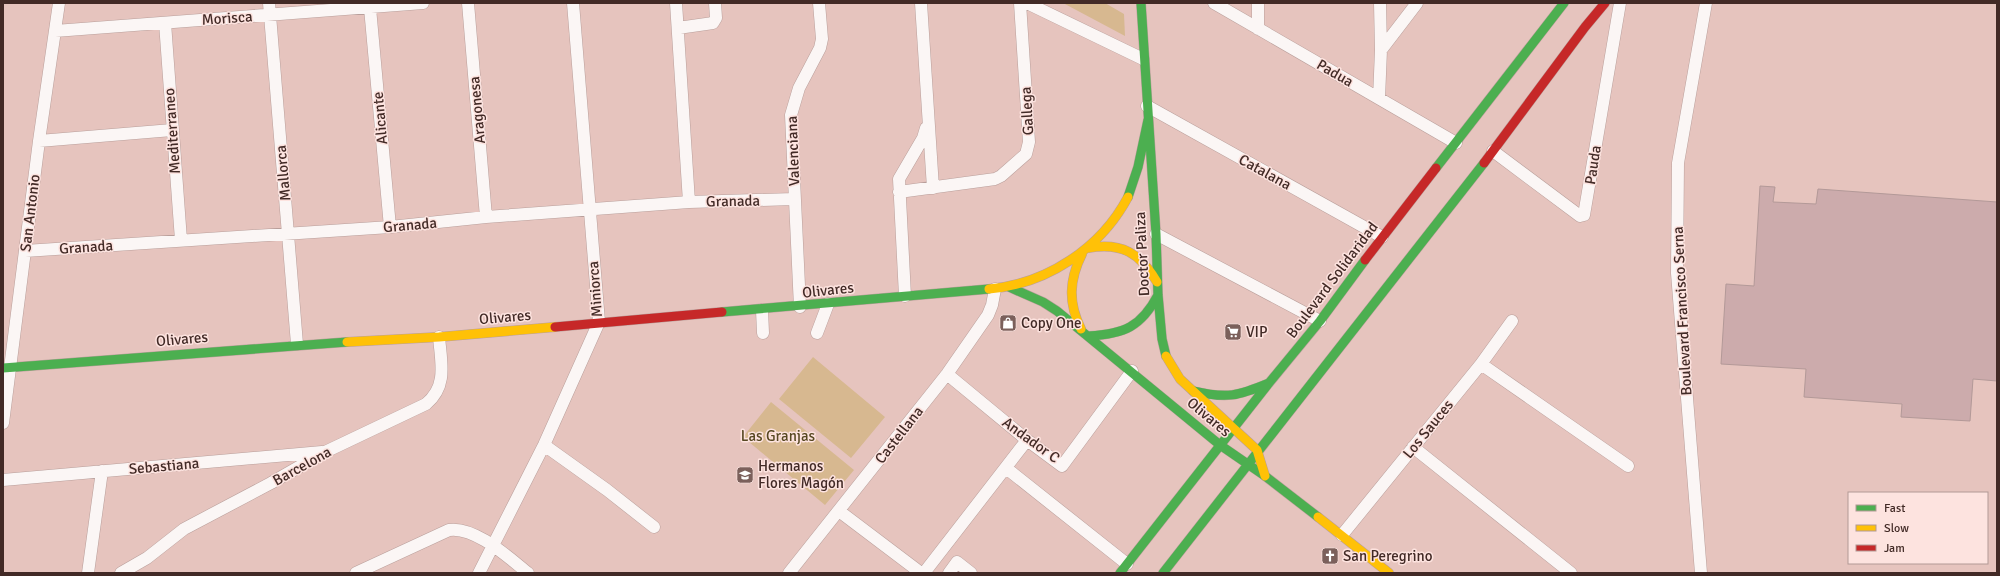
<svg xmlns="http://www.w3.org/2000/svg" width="2000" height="576" viewBox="0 0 2000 576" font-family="Signika,sans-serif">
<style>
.green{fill:#d7b890}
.building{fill:#ccabac;stroke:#b39998}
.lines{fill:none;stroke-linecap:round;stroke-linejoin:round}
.street-casing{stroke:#b99f9b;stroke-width:13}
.fast-casing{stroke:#b99f9b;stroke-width:10}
.slow-casing{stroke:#b99f9b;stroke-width:10}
.jam-casing{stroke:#b99f9b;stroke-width:10}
.street{stroke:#fbf6f5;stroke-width:12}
.fast{stroke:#4caf50;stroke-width:9}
.slow{stroke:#ffc107;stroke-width:9}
.jam{stroke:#c62828;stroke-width:9}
.labels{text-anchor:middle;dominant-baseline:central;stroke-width:3;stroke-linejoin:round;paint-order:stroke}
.street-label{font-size:15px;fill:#422a26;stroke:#fde3df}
.poi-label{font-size:15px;fill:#422a26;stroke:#fde3df;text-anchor:start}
.park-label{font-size:15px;fill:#574822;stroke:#fde3df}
</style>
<rect width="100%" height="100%" fill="#e6c4be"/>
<path class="green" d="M1063,3H1105L1124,14L1125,36Z
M813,357L885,417L851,458L779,399Z
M771,402L854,470L825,505L743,437Z"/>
<path class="building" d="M1760,186L1775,187L1773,202L1816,204L1818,189L1997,202V381L1973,379L1970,421L1901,417L1902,404L1804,397L1806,369L1721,364L1726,284L1754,286Z"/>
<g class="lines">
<defs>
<path id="street" d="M269,3L297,344
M468,3L486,217
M676,3L689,202
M921,3L933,188
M1027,3L1143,59
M1214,3L1456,143
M370,8L390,227
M165,23L181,240
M678,28L713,23L716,18L715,3
M1258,29V3
M55,31L423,3
M1381,50L1417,3
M1379,98L1381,50L1380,3
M1147,106L1382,237
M39,141L172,130
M1493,151L1580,216L1584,215L1620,3
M899,192L995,179L1001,176L1026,154L1029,142L1020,3
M1156,234L1320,321
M25,251L390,227L486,217L689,202L794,199
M905,296L899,179L923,138L926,128
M800,307L791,115L799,88L820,48L822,39L819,3
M762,310L763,333
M817,333L828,304
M1481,364L1628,466
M947,374L1027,440L1062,466L1132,371
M3,423L39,141L59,3
M544,445L607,490L654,527
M1413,447L1571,573
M1006,468L1127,564
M3,480L322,452
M839,511L921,573
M1342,535L1481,364L1512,321
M88,573L102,471
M121,573L147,558L184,529L271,483L325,452L426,404C448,386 441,362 439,337
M356,573L449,530C475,526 509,558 528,573
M479,573L544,445L599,322L573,3
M789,573L947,374L988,315L992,305L995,289
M924,573L1027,440
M949,573L957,562L971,573
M1701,573L1677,273L1678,163L1706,3"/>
<path id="fast" d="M1141,3L1156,234L1158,295L1162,339L1166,356
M1436,168L1564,3
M1128,197L1138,167L1148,120
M1009,287L1043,302L1057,311L1220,445L1265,476L1318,517
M722,312L989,289
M1089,336C1124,334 1141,327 1158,295
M3,368L347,342
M1193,391C1227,399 1238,396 1269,383
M1120,573L1269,383L1320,321L1365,260
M1163,573L1484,163"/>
<path id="slow" d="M1088,248C1122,242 1140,253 1157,282
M989,289C1047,284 1101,248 1128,197
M1081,329C1068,303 1069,280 1082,254
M347,342L439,337L555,327
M1166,356L1180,379L1257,450L1265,476
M1318,517L1389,573"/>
<path id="jam" d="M1484,163L1585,27L1605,3
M1365,260L1436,168
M555,327L722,312"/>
</defs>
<use href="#street" class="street-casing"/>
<use href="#fast" class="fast-casing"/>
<use href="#slow" class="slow-casing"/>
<use href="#jam" class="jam-casing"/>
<use href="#street" class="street"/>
<use href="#fast" class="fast"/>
<use href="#slow" class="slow"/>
<use href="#jam" class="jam"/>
</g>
<defs>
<symbol id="shop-square" viewBox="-11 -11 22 22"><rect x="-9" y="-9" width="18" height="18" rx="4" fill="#7b605b" stroke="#fde3df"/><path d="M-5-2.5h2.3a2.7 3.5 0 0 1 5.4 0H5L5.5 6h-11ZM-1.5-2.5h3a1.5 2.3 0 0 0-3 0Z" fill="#fff"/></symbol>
<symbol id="supermarket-square" viewBox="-11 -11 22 22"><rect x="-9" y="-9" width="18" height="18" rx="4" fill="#7b605b" stroke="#fde3df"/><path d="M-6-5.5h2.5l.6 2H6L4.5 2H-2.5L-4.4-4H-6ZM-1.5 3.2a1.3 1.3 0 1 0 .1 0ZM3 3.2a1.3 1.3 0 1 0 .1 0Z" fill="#fff"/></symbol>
<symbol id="school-square" viewBox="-11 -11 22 22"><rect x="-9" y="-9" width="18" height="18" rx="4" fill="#7b605b" stroke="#fde3df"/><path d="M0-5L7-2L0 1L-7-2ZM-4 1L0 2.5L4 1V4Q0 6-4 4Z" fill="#fff"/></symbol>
<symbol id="church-square" viewBox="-11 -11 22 22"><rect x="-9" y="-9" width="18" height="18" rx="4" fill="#7b605b" stroke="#fde3df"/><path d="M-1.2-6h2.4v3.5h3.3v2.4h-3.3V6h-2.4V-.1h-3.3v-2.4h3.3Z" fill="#fff"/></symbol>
</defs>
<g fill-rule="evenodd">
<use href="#shop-square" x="998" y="313" width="20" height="20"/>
<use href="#supermarket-square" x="1223" y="322" width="20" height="20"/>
<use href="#school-square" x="735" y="465" width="20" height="20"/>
<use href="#church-square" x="1320" y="546" width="20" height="20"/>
</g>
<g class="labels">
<g class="street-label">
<text transform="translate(227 18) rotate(-4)">Morisca</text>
<text transform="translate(1335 73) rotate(30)">Padua</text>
<text transform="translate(477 110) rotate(-95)">Aragonesa</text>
<text transform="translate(1027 111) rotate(-93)">Gallega</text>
<text transform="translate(380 118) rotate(-95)">Alicante</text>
<text transform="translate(172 131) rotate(-94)">Mediterraneo</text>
<text transform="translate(793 151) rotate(-92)">Valenciana</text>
<text transform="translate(1593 165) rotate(-81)">Pauda</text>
<text transform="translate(1265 172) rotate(29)">Catalana</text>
<text transform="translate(283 173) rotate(-95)">Mallorca</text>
<text transform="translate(733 201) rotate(-1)">Granada</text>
<text transform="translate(30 213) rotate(-83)">San Antonio</text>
<text transform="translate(410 225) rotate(-5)">Granada</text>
<text transform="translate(86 247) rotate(-4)">Granada</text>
<text transform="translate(1142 254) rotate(-93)">Doctor Paliza</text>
<text transform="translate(1332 280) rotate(-53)">Boulevard Solidaridad</text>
<text transform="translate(595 289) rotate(-94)">Miniorca</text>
<text transform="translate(828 290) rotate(-6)">Olivares</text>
<text transform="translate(1682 311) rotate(-93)">Boulevard Francisco Serna</text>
<text transform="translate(505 317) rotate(-5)">Olivares</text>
<text transform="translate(182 339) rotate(-5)">Olivares</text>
<text transform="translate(1209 417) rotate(40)">Olivares</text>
<text transform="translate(1428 429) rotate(-51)">Los Sauces</text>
<text transform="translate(899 435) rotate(-52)">Castellana</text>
<text transform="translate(1031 440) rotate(36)">Andador C</text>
<text transform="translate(164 466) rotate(-5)">Sebastiana</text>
<text transform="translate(302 466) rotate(-29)">Barcelona</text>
</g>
<g class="poi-label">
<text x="1021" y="323">Copy One</text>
<text x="1246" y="332">VIP</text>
<text x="758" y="466">Hermanos<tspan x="758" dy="17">Flores Magón</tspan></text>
<text x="1343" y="556">San Peregrino</text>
</g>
<g class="park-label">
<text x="778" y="436">Las Granjas</text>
</g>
</g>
<rect width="2000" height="576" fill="none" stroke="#422a26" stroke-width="8"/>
<rect x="1848" y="492" width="140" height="72" fill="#fde3df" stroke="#b29995"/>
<rect x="1856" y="505" width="20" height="6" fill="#4caf50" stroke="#b29995"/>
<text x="1884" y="512" font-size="12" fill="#422a26">Fast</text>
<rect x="1856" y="525" width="20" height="6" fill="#ffc107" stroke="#b29995"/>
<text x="1884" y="532" font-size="12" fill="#422a26">Slow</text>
<rect x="1856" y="545" width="20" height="6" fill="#c62828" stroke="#b29995"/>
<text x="1884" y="552" font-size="12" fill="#422a26">Jam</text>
</svg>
